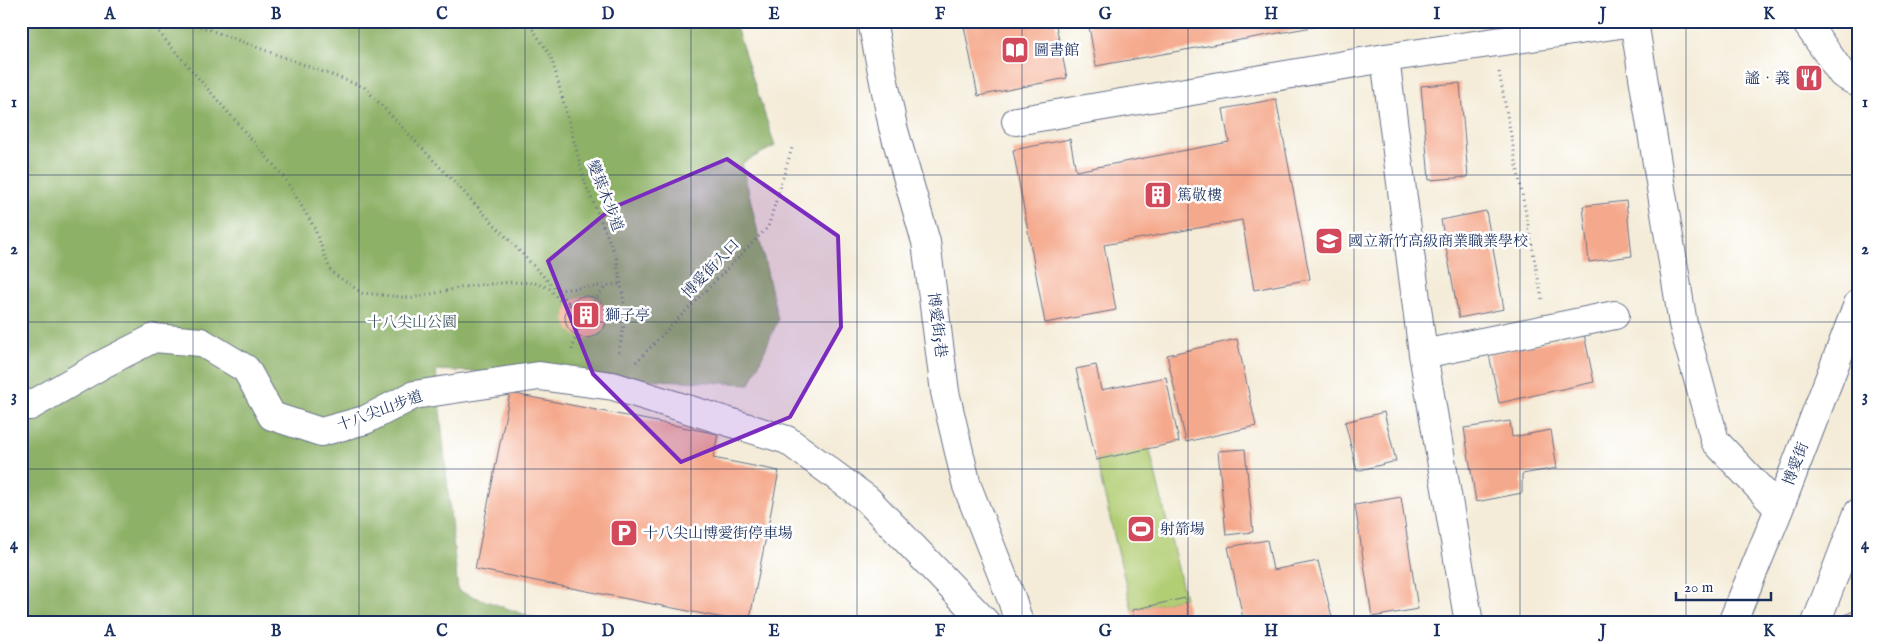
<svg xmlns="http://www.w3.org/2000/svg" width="1879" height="644" viewBox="0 0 1879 644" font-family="'IM FELL English','Noto Serif TC',serif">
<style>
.green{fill:#b2ce75;stroke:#667e6a}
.forest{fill:#8db166;stroke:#547062}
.building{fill:#f5a98c}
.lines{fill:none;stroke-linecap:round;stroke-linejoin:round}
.minor-casing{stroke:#677189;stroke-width:30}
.path{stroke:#677189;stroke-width:3;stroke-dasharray:1 4;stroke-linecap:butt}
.minor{stroke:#fff;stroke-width:28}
.marked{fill:#7b2cbf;fill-opacity:0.2;stroke:#7b2cbf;stroke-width:4;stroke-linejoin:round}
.grid{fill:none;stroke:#1b2f5e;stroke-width:1;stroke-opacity:0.55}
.labels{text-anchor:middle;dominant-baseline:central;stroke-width:5;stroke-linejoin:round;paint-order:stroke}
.poi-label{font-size:15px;fill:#1b2f5e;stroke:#fff;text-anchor:start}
.street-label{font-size:15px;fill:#1b2f5e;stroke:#fff}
.park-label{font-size:15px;fill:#485f65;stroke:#fff}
.neatline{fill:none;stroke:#1b2f5e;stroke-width:2}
.grid-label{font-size:16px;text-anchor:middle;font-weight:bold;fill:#1b2f5e}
</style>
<rect width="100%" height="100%" fill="#fff"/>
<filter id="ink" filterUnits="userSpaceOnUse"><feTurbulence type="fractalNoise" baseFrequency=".02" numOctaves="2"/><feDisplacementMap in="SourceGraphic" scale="10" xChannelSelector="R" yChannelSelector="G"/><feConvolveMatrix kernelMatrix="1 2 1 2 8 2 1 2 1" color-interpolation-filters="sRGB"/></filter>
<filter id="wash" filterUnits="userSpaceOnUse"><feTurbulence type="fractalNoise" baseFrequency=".0096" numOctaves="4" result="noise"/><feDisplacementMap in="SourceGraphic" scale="20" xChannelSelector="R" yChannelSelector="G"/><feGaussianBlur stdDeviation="1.12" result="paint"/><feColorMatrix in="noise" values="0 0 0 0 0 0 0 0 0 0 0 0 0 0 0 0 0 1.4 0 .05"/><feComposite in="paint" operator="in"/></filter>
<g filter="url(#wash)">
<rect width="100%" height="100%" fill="#f4ecd8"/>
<path class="green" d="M1149,447L1185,598L1132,610L1096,460Z"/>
<path class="forest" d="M21,21H734L775,146L742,163L778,320L750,384L436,370L458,591L548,623H21Z"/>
<g id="blocks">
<path class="building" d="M963,21H1055L1067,78L978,96Z
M1088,21H1340V22L1096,66Z
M1460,83L1468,177L1429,180L1421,86Z
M1276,99L1310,279L1254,290L1242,220L1104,245L1116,310L1045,323L1013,150L1070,139L1076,171L1229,142L1223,109Z
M1626,201L1632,256L1589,262L1583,206Z
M1486,211L1504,309L1459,318L1441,220Z
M565 317a21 21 0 1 1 42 0a21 21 0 1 1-42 0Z
M1584,334L1594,382L1499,403L1489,354Z
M1237,339L1256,426L1186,442L1167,355Z
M1096,365L1101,390L1166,377L1179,442L1096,460L1076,369Z
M510,393L718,434L713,458L779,471L749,623L475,569Z
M1384,412L1396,461L1357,471L1345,422Z
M1510,421L1512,437L1551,430L1557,468L1522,474V493L1476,502L1464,428Z
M1245,449L1253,532L1226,535L1218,451Z
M1401,497L1418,609L1372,617L1355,505Z
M1267,540L1273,570L1318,561L1332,617L1306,623H1244L1228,547Z
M1858,550V578L1848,554Z
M1185,598L1190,623H1135L1132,610Z
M1858,609V623H1836L1835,619Z"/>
</g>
</g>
<g filter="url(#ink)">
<use href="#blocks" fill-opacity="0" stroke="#677189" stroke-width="1"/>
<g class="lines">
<defs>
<path id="minor" d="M872,21L893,127L926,242L945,392L967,486L1012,600L1019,623
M1634,21L1683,324L1715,441L1779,509
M1805,21L1842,74L1858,83
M1385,58L1423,354L1469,623
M1016,121L1385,58L1634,22
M1423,354L1615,315
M21,406H30L103,364L154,338L201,342L246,369L272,416L321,432L365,420L414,395L539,376L613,386L787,440L867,499L986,623
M1732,623L1779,509L1858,304
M1816,623L1858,513"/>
</defs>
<use href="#minor" class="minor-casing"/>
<path class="path" d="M149,21L284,177L314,227L331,272L362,293L412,298L469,286L512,282L535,283L549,288L561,302L570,303
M186,21L364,87L582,317L572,350
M527,21L551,56L586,186L616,256L626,315L618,356
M1499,72L1542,299
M558,290L621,284
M582,317L606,286
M636,362L768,227L792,148"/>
<use href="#minor" class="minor"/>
</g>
</g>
<path class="marked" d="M727,159L838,236L841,327L790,417L681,462L593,374L548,261L612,208Z"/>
<path class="grid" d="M193,21V623M359,21V623M525,21V623M691,21V623M857,21V623M1022,21V623M1188,21V623M1354,21V623M1520,21V623M1686,21V623M21,175H1858M21,322H1858M21,469H1858"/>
<defs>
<symbol id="library-square" viewBox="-11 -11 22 22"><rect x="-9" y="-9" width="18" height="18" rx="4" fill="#d1495b" stroke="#fff"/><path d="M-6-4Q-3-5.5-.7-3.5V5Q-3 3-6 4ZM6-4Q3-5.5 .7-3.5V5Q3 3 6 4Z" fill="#fff"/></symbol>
<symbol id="restaurant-square" viewBox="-11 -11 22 22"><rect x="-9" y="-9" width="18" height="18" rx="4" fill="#d1495b" stroke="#fff"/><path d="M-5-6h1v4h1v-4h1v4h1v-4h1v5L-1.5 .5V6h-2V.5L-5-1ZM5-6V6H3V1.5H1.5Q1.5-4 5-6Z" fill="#fff"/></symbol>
<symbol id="building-square" viewBox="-11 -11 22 22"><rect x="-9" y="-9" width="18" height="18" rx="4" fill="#d1495b" stroke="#fff"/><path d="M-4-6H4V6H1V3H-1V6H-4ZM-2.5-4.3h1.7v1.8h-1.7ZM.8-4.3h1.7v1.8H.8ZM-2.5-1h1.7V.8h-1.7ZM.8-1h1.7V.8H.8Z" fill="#fff"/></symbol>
<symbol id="school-square" viewBox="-11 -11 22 22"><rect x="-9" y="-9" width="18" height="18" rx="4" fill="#d1495b" stroke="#fff"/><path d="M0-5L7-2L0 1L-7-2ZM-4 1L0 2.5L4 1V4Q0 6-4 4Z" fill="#fff"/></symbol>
<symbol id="stadium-square" viewBox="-11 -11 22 22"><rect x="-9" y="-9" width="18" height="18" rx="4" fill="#d1495b" stroke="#fff"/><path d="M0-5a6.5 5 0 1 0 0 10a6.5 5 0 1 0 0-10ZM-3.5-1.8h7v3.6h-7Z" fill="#fff"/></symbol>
<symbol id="parking-square" viewBox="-11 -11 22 22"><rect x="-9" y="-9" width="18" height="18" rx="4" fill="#d1495b" stroke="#fff"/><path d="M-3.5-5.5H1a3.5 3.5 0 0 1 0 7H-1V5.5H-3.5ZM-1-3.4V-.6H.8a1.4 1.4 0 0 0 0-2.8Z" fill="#fff"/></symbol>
</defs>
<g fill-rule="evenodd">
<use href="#library-square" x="999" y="34" width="32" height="32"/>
<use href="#restaurant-square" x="1793" y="62" width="32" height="32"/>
<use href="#building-square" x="1142" y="179" width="32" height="32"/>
<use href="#school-square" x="1313" y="225" width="32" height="32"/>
<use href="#building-square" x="570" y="299" width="32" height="32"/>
<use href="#stadium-square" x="1125" y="513" width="32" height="32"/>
<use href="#parking-square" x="608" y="517" width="32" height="32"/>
</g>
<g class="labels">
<g class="poi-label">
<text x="1034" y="50">圖書館</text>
<text x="1790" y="78" text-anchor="end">謐．義</text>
<text x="1177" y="195">篤敬樓</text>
<text x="1348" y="241">國立新竹高級商業職業學校</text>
<text x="605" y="315">獅子亭</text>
<text x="1160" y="529">射箭場</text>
<text x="643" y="533">十八尖山博愛街停車場</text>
</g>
<g class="street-label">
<text transform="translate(605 196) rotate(69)">變葉木步道</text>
<text transform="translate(711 269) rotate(-46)">博愛街入口</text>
<text transform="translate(937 325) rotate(83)">博愛街5巷</text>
<text transform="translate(380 411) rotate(-20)">十八尖山步道</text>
<text transform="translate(1796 464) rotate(-69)">博愛街</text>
</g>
<g class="park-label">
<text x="412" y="322">十八尖山公園</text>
</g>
</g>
<rect width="1879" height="644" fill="none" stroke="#fff" stroke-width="55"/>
<path d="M1676 592v8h95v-8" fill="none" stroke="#1b2f5e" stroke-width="2.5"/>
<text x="1684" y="592" font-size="15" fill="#1b2f5e" stroke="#ffffff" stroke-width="4" paint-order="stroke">20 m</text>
<rect x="28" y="28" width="1824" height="588" class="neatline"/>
<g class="grid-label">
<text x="110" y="19">A</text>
<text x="276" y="19">B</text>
<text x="442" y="19">C</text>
<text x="608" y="19">D</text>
<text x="774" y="19">E</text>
<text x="940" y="19">F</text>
<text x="1105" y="19">G</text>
<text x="1271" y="19">H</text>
<text x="1437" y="19">I</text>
<text x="1603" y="19">J</text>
<text x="1769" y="19">K</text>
<text x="14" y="107">1</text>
<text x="1865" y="107">1</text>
<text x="14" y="254">2</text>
<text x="1865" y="254">2</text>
<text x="14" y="401">3</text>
<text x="1865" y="401">3</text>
<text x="14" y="549">4</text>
<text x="1865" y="549">4</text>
<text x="110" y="636">A</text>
<text x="276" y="636">B</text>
<text x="442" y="636">C</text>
<text x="608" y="636">D</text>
<text x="774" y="636">E</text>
<text x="940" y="636">F</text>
<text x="1105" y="636">G</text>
<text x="1271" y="636">H</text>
<text x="1437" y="636">I</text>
<text x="1603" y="636">J</text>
<text x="1769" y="636">K</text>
</g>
</svg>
